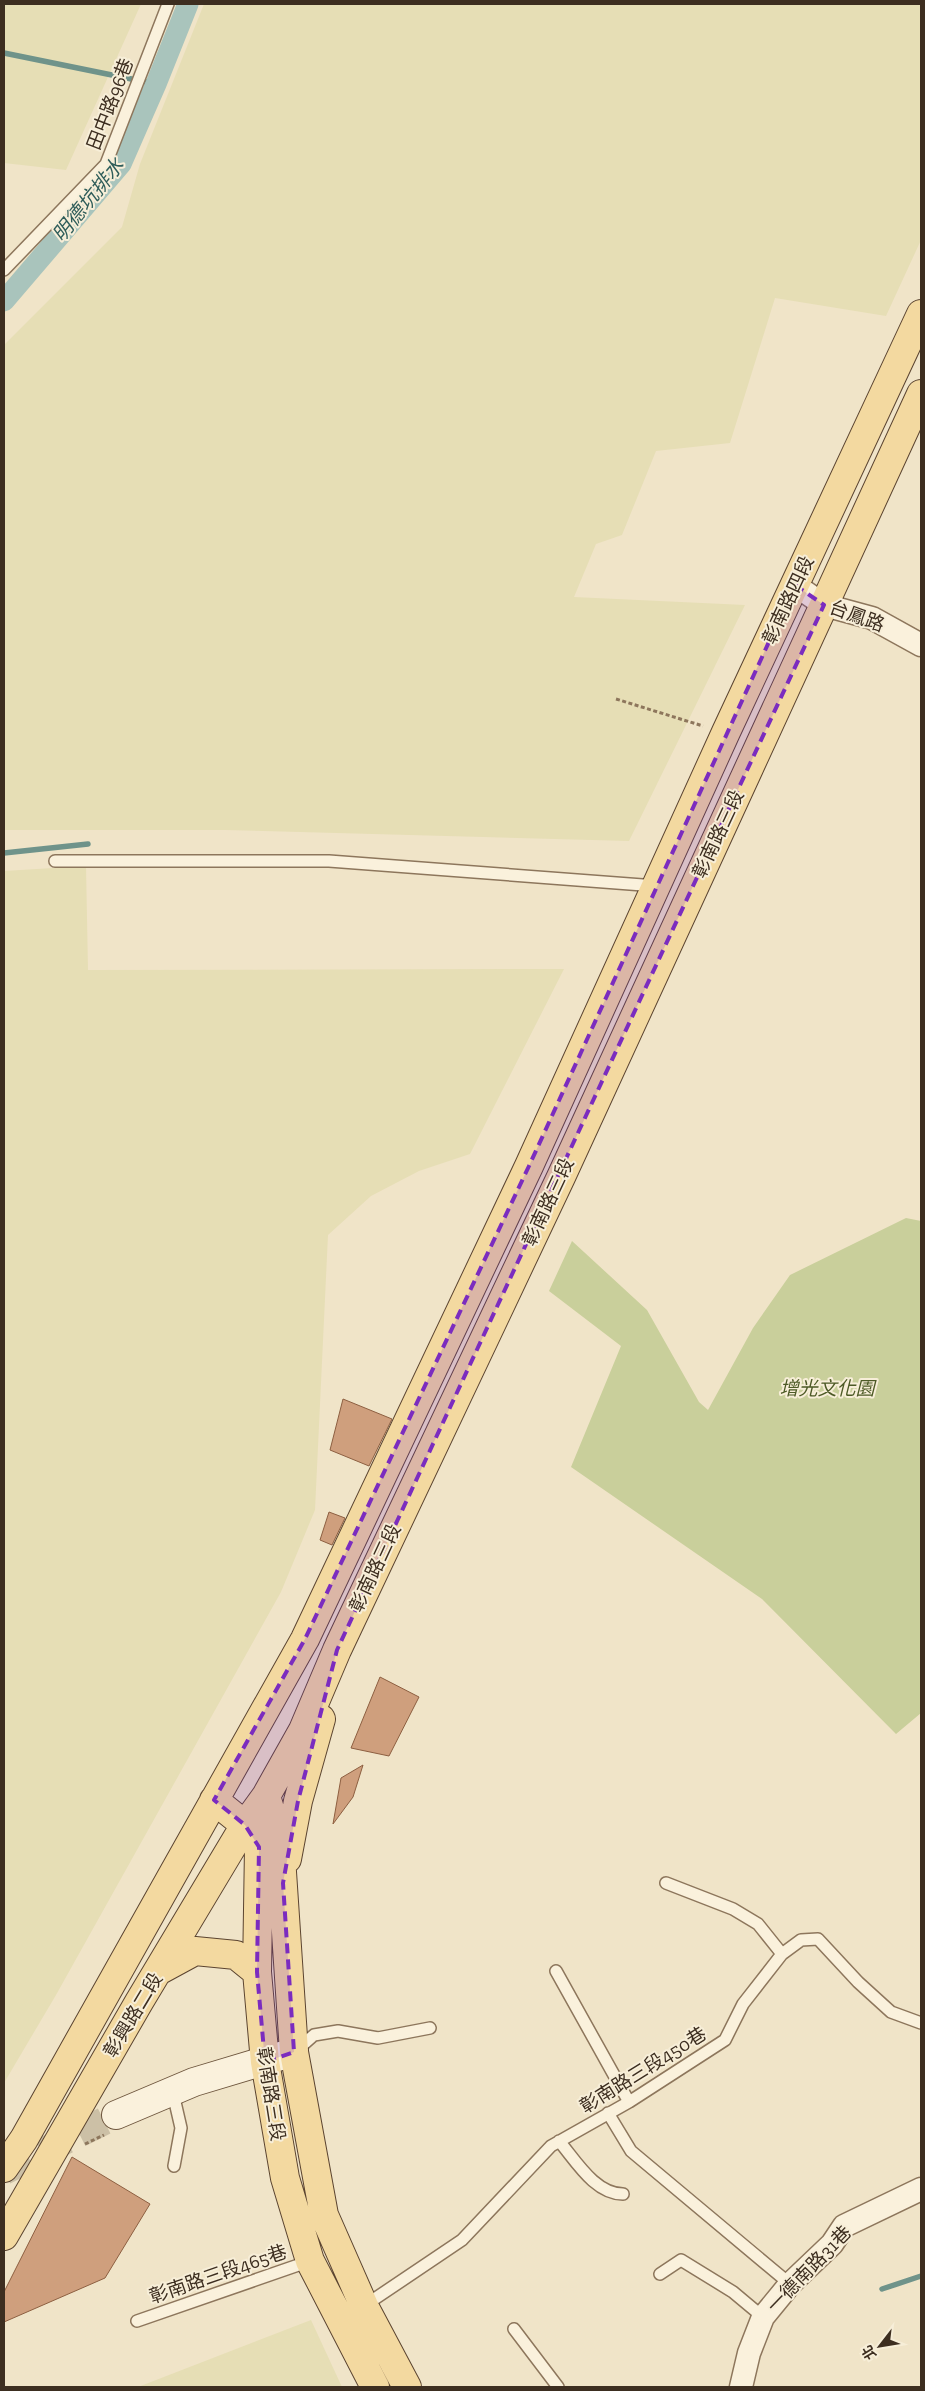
<svg xmlns="http://www.w3.org/2000/svg" width="925" height="2391" viewBox="0 0 925 2391" font-family="'Zilla Slab','Noto Sans TC',serif">
<style>
.farmland{fill:#e6deb5}
.green{fill:#c9cf9b}
.lines{fill:none;stroke-linecap:round;stroke-linejoin:round}
.stream{stroke:#6f938a;stroke-width:5.5}
.canal{stroke:#a9c4bc;stroke-width:21}
.building{fill:#cf9f7d;stroke:#8d5f41}
.secondary-tunnel{stroke:#ccc0a6;stroke-width:28;stroke-dasharray:28 14;stroke-linecap:butt}
.lane-casing{stroke:#8d765c;stroke-width:14}
.street-casing{stroke:#8d765c;stroke-width:25}
.secondary-casing{stroke:#6f573f;stroke-width:30}
.primary-casing{stroke:#5b4430;stroke-width:30}
.path{stroke:#8d765c;stroke-width:3;stroke-dasharray:4 2.5;stroke-linecap:butt}
.lane{stroke:#faf1dc;stroke-width:11}
.street{stroke:#faf1dc;stroke-width:22}
.secondary{stroke:#faf1dc;stroke-width:28}
.primary{stroke:#f3d9a0;stroke-width:28}
.marked{fill:#7b2cbf;fill-opacity:0.2;stroke:#7b2cbf;stroke-width:4;stroke-dasharray:10 6;stroke-linejoin:round}
.labels{text-anchor:middle;dominant-baseline:central;stroke-width:4;stroke-linejoin:round;paint-order:stroke}
.street-label{font-size:19px;fill:#3d2e20;stroke:#f7eed8}
.park-label{font-size:19px;font-style:italic;fill:#4d5a26;stroke:#f7eed8}
.water-label{font-size:20px;font-style:italic;fill:#2f5d5a;stroke:#f7eed8}
</style>
<rect width="100%" height="100%" fill="#f0e4c8"/>
<path class="farmland" d="M4,4H141L66,170L4,163Z
M204,4H921V240L886,316L775,298L730,443L656,451L622,535L596,544L574,597L745,605L629,841L225,830H4V345L122,227L140,164Z
M86,866L88,970L564,969L470,1154L419,1171L371,1196L328,1235L315,1510L281,1592L56,1995L4,2083V871Z
M311,2320L342,2387H138Z"/>
<path class="green" d="M906,1218L921,1221V1713L896,1734L762,1599L571,1467L621,1346L549,1291L572,1241L647,1310L699,1402L708,1410L753,1328L790,1275Z"/>
<g class="lines">
<path class="stream" d="M4,53L156,84
M4,853L88,844
M882,2289L921,2276"/>
<path class="canal" d="M4,301L121,164L156,84L188,4"/>
</g>
<path class="building" d="M343,1399L392,1419L369,1466L330,1450Z
M329,1512L345,1518L332,1545L320,1540Z
M380,1677L419,1697L389,1756L351,1748Z
M363,1765L353,1797L333,1824L341,1778Z
M72,2157L150,2204L105,2278L4,2322V2292Z"/>
<g class="lines">
<path class="secondary-tunnel" d="M4,2171L116,2115"/>
<defs>
<path id="lane" d="M4,270L106,164L168,4
M55,861H329L656,886
M666,1883L733,1909L758,1924L782,1954
M556,1971L629,2102
M297,2050L314,2035L338,2031L378,2038L430,2028
M608,2113L631,2151L790,2284
M559,2141C576,2161 595,2194 623,2194
M174,2166L181,2128L175,2102L176,2091
M660,2274L681,2260L733,2292L763,2317
M364,2306L462,2240L551,2146L629,2102L725,2040L743,2004L782,1954L801,1940L818,1939L858,1982L891,2012L921,2023
M137,2321L310,2261
M514,2329L558,2387"/>
<path id="street" d="M795,585L824,605L872,618L921,645
M741,2387L749,2353L763,2317L790,2284L832,2244L844,2226L921,2189"/>
<path id="secondary" d="M116,2115L194,2082L294,2052"/>
<path id="primary" d="M266,1796L280,1842L294,2052L324,2215L364,2306L407,2387
M214,1800L245,1825L259,1847L257,1972L265,2062L285,2178L310,2261L375,2387
M287,1859L298,1801L321,1719
M160,1970L195,1951L236,1955L257,1972
M4,2168L24,2139L305,1639L529,1166L726,732L921,314
M4,2236L139,2002L245,1825L266,1796L303,1730L337,1650L561,1177L921,394"/>
</defs>
<use href="#lane" class="lane-casing"/>
<use href="#street" class="street-casing"/>
<use href="#secondary" class="secondary-casing"/>
<use href="#primary" class="primary-casing"/>
<path class="path" d="M616,699L703,726
M85,2144L104,2135"/>
<use href="#lane" class="lane"/>
<use href="#street" class="street"/>
<use href="#secondary" class="secondary"/>
<use href="#primary" class="primary"/>
</g>
<path class="marked" d="M795,585L824,605L337,1650L298,1801L283,1883L294,2052L265,2062L257,1972L259,1847L245,1825L214,1800L305,1639L529,1166Z"/>
<g class="labels">
<g class="street-label">
<text transform="translate(110 104) rotate(-69)">田中路96巷</text>
<text transform="translate(788 600) rotate(-65)">彰南路四段</text>
<text transform="translate(857 616) rotate(20)">台鳳路</text>
<text transform="translate(718 834) rotate(-65)">彰南路三段</text>
<text transform="translate(548 1202) rotate(-65)">彰南路三段</text>
<text transform="translate(375 1568) rotate(-65)">彰南路三段</text>
<text transform="translate(133 2015) rotate(-59)">彰興路二段</text>
<text transform="translate(643 2070) rotate(-32)">彰南路三段450巷</text>
<text transform="translate(271 2094) rotate(81)">彰南路三段</text>
<text transform="translate(809 2269) rotate(-46)">一德南路31巷</text>
<text transform="translate(218 2274) rotate(-19)">彰南路三段465巷</text>
</g>
<g class="park-label">
<text x="827" y="1388">增光文化園</text>
</g>
<g class="water-label">
<text transform="translate(88 200) rotate(-51)">明德坑排水</text>
</g>
</g>
<rect width="925" height="2391" fill="none" stroke="#3d2e20" stroke-width="10"/>
<g transform="translate(880 2346) rotate(239)" stroke="#f7eed8" stroke-width="4" paint-order="stroke">
<path d="M0-4L9 19L0 12L-9 19Z" fill="#3d2e20"/>
<text y="-8" font-size="14" font-weight="bold" text-anchor="middle" fill="#3d2e20">北</text>
</g>
</svg>
